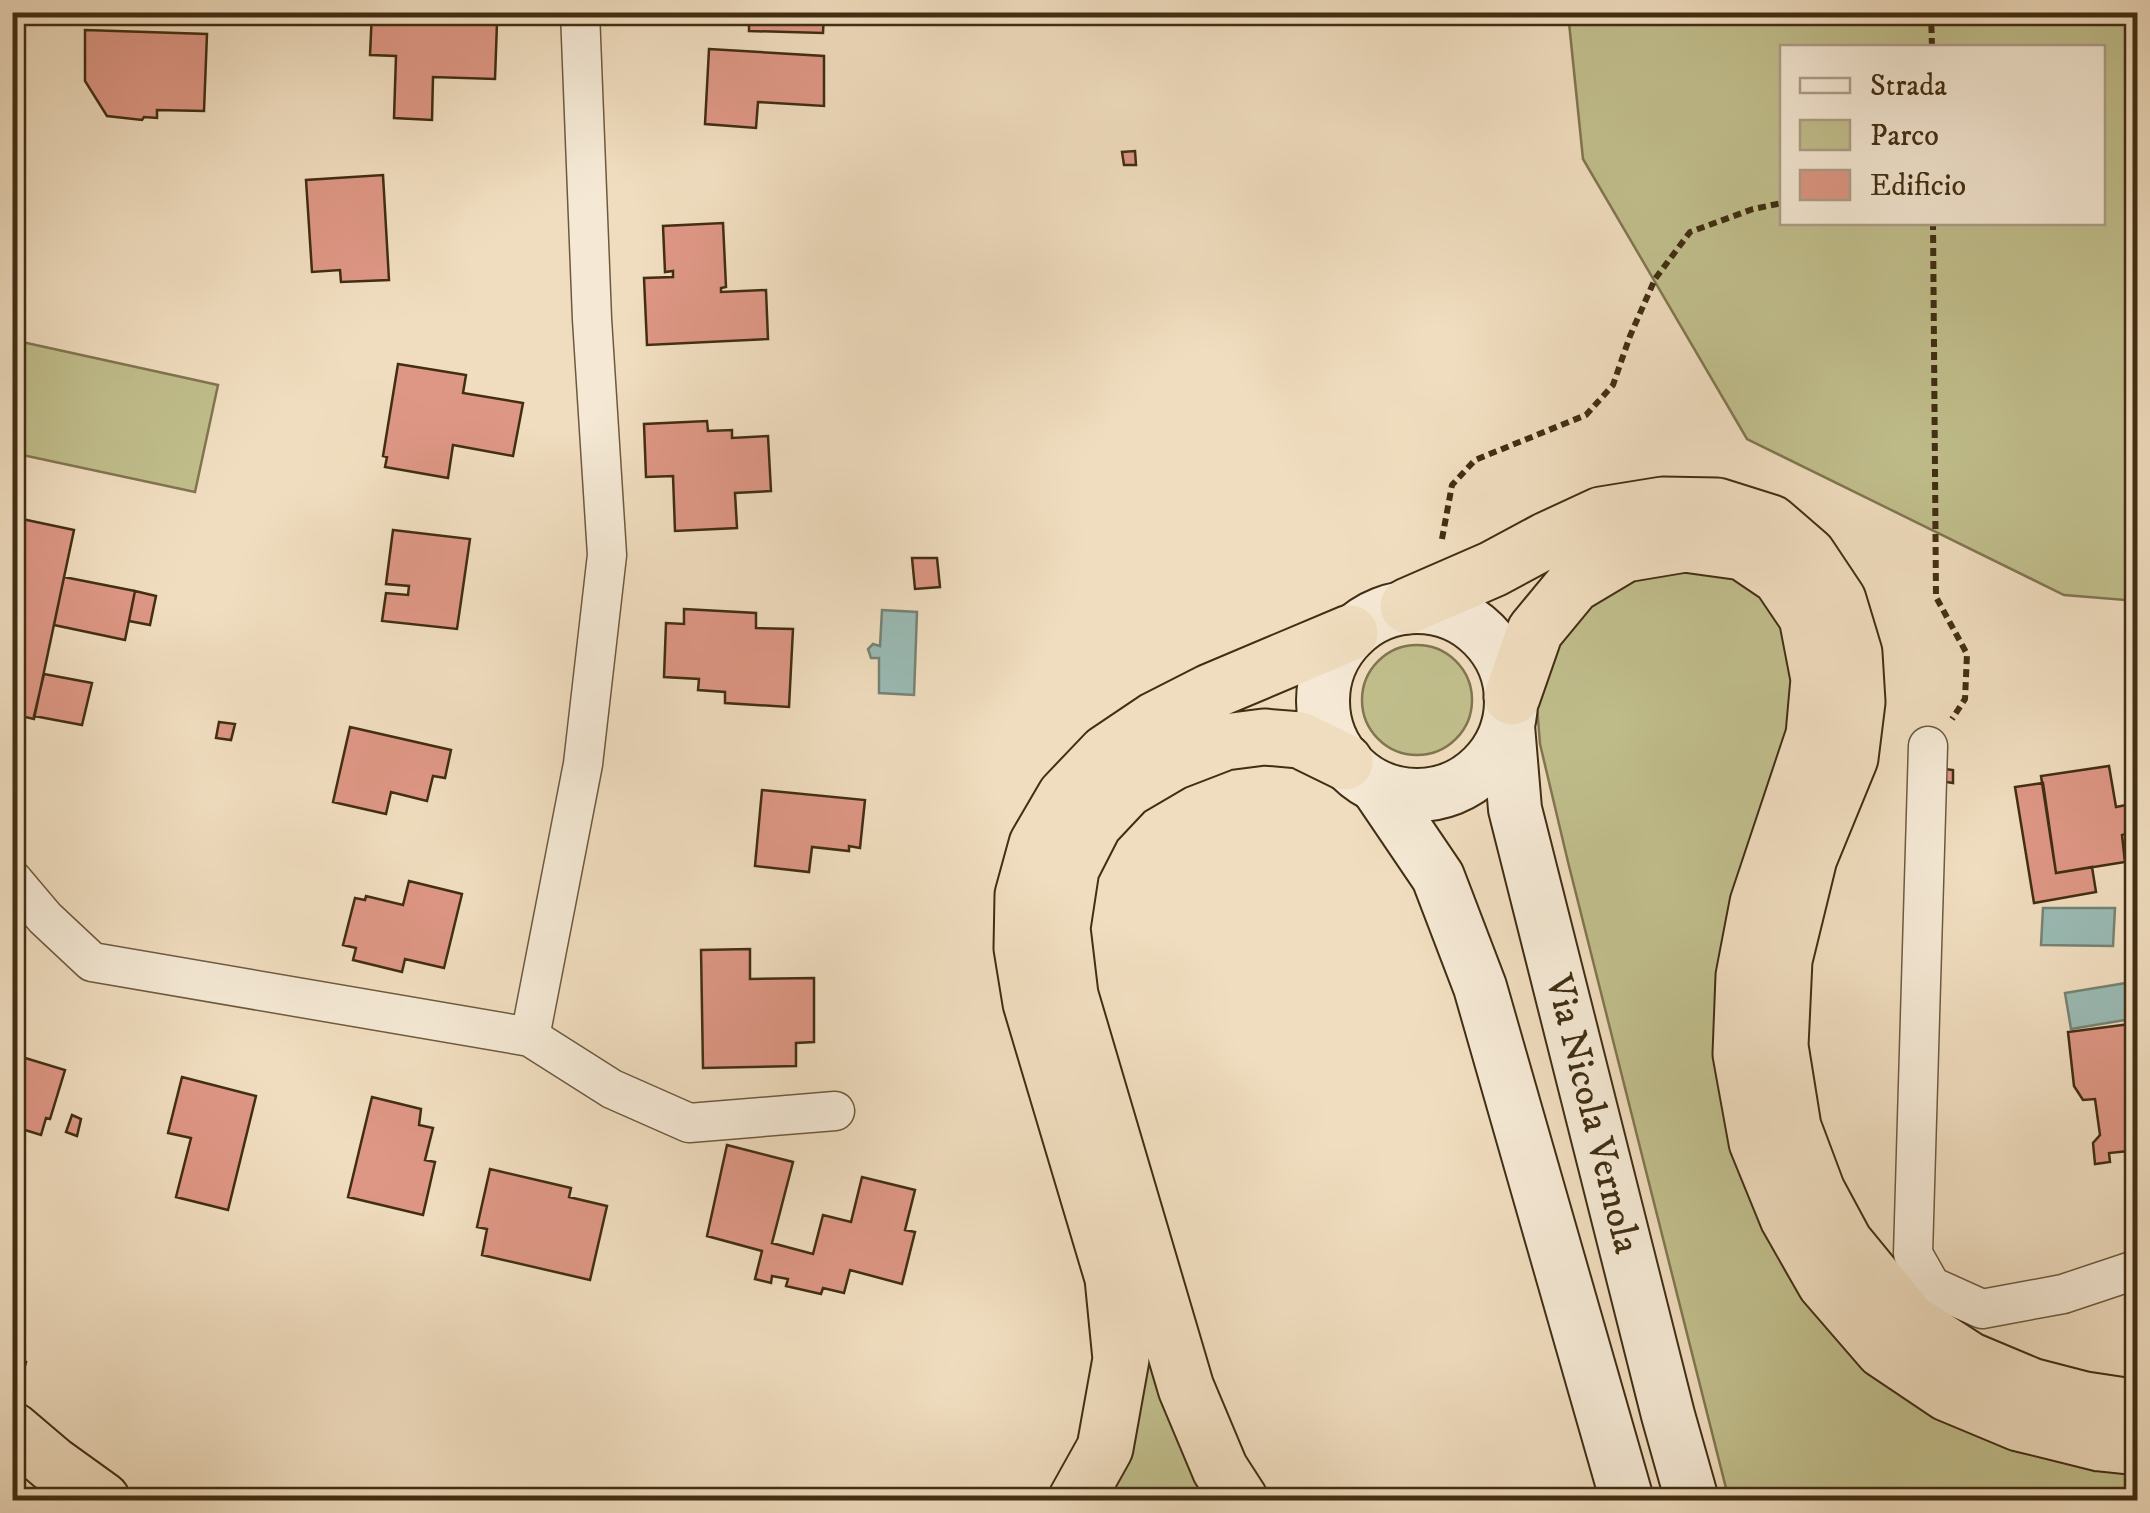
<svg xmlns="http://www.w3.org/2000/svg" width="2150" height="1513" viewBox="0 0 2150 1513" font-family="'IM FELL DW Pica',serif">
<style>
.green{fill:#c1bf8d;stroke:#817650;stroke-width:2.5;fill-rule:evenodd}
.water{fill:#9abbb5;stroke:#768374;stroke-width:2.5}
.building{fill:#de9785;stroke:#412e13;stroke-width:2.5}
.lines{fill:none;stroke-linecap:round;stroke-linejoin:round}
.minor-casing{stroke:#6d5a3e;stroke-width:41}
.secondary-casing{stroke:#412e13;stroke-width:56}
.trunk-casing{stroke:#412e13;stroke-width:59}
.path{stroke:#412e13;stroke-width:6;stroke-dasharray:8 5;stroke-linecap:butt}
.minor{stroke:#f5e9d5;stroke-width:38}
.secondary{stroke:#f5e9d5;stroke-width:52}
.trunk{stroke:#f0ddbf;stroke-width:55}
.labels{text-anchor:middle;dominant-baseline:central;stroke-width:10;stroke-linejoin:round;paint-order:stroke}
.street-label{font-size:38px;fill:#412e13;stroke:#f5e9d5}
</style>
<rect width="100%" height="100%" fill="#f0ddbf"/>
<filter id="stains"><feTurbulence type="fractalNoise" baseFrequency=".002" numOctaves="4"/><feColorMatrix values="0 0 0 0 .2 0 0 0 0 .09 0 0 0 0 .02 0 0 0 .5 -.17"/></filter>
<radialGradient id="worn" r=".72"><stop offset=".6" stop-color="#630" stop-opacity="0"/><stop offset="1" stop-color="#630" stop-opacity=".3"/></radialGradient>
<path class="green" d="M1568,13H2137V601L2064,595L1747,439L1583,159ZM1782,48H2102V222H1782Z
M13,340L218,385L195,492L13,453Z
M1718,572L1760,587L1797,648L1747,1154L2137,1466V1500H1729L1568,862L1540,744L1537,706L1558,632L1594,599L1652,573Z
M1362 700a55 55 0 1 1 110 0a55 55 0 1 1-110 0Z
M1125,1262L1221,1500H1101Z"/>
<path class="water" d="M882,610L917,612L914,695L879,693V658H871L868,649L873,644L880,646Z
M2043,908H2115L2113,946L2041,945Z
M2132,982L2137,1018L2071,1029L2065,993Z"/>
<path class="building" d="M372,12H436V14L462,15V22L497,23L495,79L433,77L432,120L394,118L396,56L370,55Z
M749,12H824L823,33L749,31Z
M85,30L207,34L204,111L157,110V118L144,117L142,120L107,116L85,81Z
M709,49L824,56V106L758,102L756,128L705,124Z
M1135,151L1136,165H1124L1122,152Z
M383,175L389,280L341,282L340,270L312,272L306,180Z
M723,223L726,287L721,288V292L766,290L768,339L647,345L644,278L673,277V271L665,272L663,226Z
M398,364L466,375L463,393L523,403L513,456L453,445L448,478L385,467L387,457L383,456Z
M707,421L708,431L732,430V438L768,436L771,491L735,493L737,528L675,531L673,476L646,477L644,424Z
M22,519L74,530L34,719L12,714V562Z
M393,530L470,539L457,629L382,621L386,593L408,595L409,586L386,584Z
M912,558H937L940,587L915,589Z
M64,577L135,591L125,640L54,625Z
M135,591L156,596L150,625L129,621Z
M684,609L756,613V628L793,629L789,707L725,703V692L698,690L699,679L664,677L666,623L684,624Z
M44,674L92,683L82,725L34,716Z
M219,722L235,724L231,740L216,738Z
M350,727L451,750L445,778L433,776L427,801L391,792L386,814L333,802Z
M2109,766L2116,807L2126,805L2131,832L2122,835L2125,862L2056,873L2041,776Z
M1945,769L1953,770V783L1946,782Z
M2043,783L2056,873L2092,867L2096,892L2034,903L2015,787Z
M762,790L865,800L860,848L849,846V851L812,847L809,872L755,866Z
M409,881L462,894L444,968L405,959L402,972L353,960L356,948L343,945L355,898L365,900L366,896L403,905Z
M750,949V979L814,978V1042L796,1043V1066L703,1068L701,950Z
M2138,1023V1150L2109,1153L2110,1162L2095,1164L2093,1143L2100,1135L2095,1099L2083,1100L2074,1086L2068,1032Z
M12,1054L65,1070L50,1119L46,1118L41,1135L12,1126Z
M182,1077L256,1096L228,1210L176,1197L191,1138L168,1133Z
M372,1097L421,1109L419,1125L433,1128L425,1160L435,1162L423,1215L348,1197Z
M72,1115L81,1119L77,1136L66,1132Z
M727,1145L793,1162L772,1243L813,1254L823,1215L851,1222L862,1177L915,1190L905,1230L915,1232L902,1284L850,1270L844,1293L823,1288L821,1294L786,1286L788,1279L772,1276L771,1283L755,1279L762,1251L707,1236Z
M490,1169L571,1188L569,1197L607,1206L590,1280L482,1255L487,1229L477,1227Z
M12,1359L26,1362L22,1377L12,1375Z"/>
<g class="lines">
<defs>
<path id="minor" d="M580,12L592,319L607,555L583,764L530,1037L612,1089L689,1123L835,1111
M1928,746L1913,1254L1931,1286L1982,1309L2063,1294L2138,1269
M12,879L45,918L92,962L530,1037"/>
<g id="secondary">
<circle cx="1417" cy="701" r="94"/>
<path id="s1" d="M1508,726L1515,809L1668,1415L1692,1500"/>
<path d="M1377,787L1438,877L1480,987L1627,1500"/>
</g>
<path id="trunk" d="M1408,606L1493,569L1547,540L1601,515L1663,505L1717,506L1771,523L1808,555L1838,600L1854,653L1857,702L1850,758L1809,858L1784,960L1780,1046L1793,1127L1817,1191L1845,1243L1909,1321L1969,1360L2031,1386L2085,1400L2138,1408
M1512,697L1535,631L1573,585L1625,554L1685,544L1743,552L1780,577L1807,617L1819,679L1814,735L1758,903L1744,976L1741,1054L1757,1142L1788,1218L1825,1283L1883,1350L1947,1393L2019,1423L2100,1443L2138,1447
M12,1430L52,1464L102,1500
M1076,1500L1105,1448L1121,1359L1113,1278L1031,1003L1022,948L1023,895L1037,844L1065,796L1106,753L1155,720L1210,692L1350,633
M1240,1500L1220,1469L1186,1388L1070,995L1062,928L1071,869L1094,824L1127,789L1173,762L1225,742L1264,737L1300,740L1345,762"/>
</defs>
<use href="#minor" class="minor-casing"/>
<use href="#secondary" class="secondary-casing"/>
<use href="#trunk" class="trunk-casing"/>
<path class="path" d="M1931,12L1932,48
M1933,222L1936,597L1967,654L1965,699L1952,719
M1442,539L1452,485L1475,460L1586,415L1613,385L1630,336L1655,279L1690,232L1753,209L1782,203"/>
<use href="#minor" class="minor"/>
<use href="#secondary" class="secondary"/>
<use href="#trunk" class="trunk"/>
</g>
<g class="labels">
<g class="street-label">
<text stroke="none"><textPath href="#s1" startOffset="398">Via Nicola Vernola</textPath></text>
</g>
</g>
<rect width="2150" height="1513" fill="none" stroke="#f0ddbf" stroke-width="50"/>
<rect x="15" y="15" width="2120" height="1483" fill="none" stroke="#412e13" stroke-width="5"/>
<rect x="25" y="25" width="2100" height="1463" fill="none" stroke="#412e13" stroke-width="2.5"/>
<rect x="1780" y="45" width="325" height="180" fill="#f5e9d5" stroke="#ad9e87" stroke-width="2.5"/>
<rect x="1800" y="78" width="50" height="15" fill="#f5e9d5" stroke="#ad9e87" stroke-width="2.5"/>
<text x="1870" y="95" font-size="30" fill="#412e13">Strada</text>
<rect x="1800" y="120" width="50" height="30" fill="#c1bf8d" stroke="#ad9e87" stroke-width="2.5"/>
<text x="1870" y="145" font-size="30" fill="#412e13">Parco</text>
<rect x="1800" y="170" width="50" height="30" fill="#de9785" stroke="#ad9e87" stroke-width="2.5"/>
<text x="1870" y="195" font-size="30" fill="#412e13">Edificio</text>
<rect width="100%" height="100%" filter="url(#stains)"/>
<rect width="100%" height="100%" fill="url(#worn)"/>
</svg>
